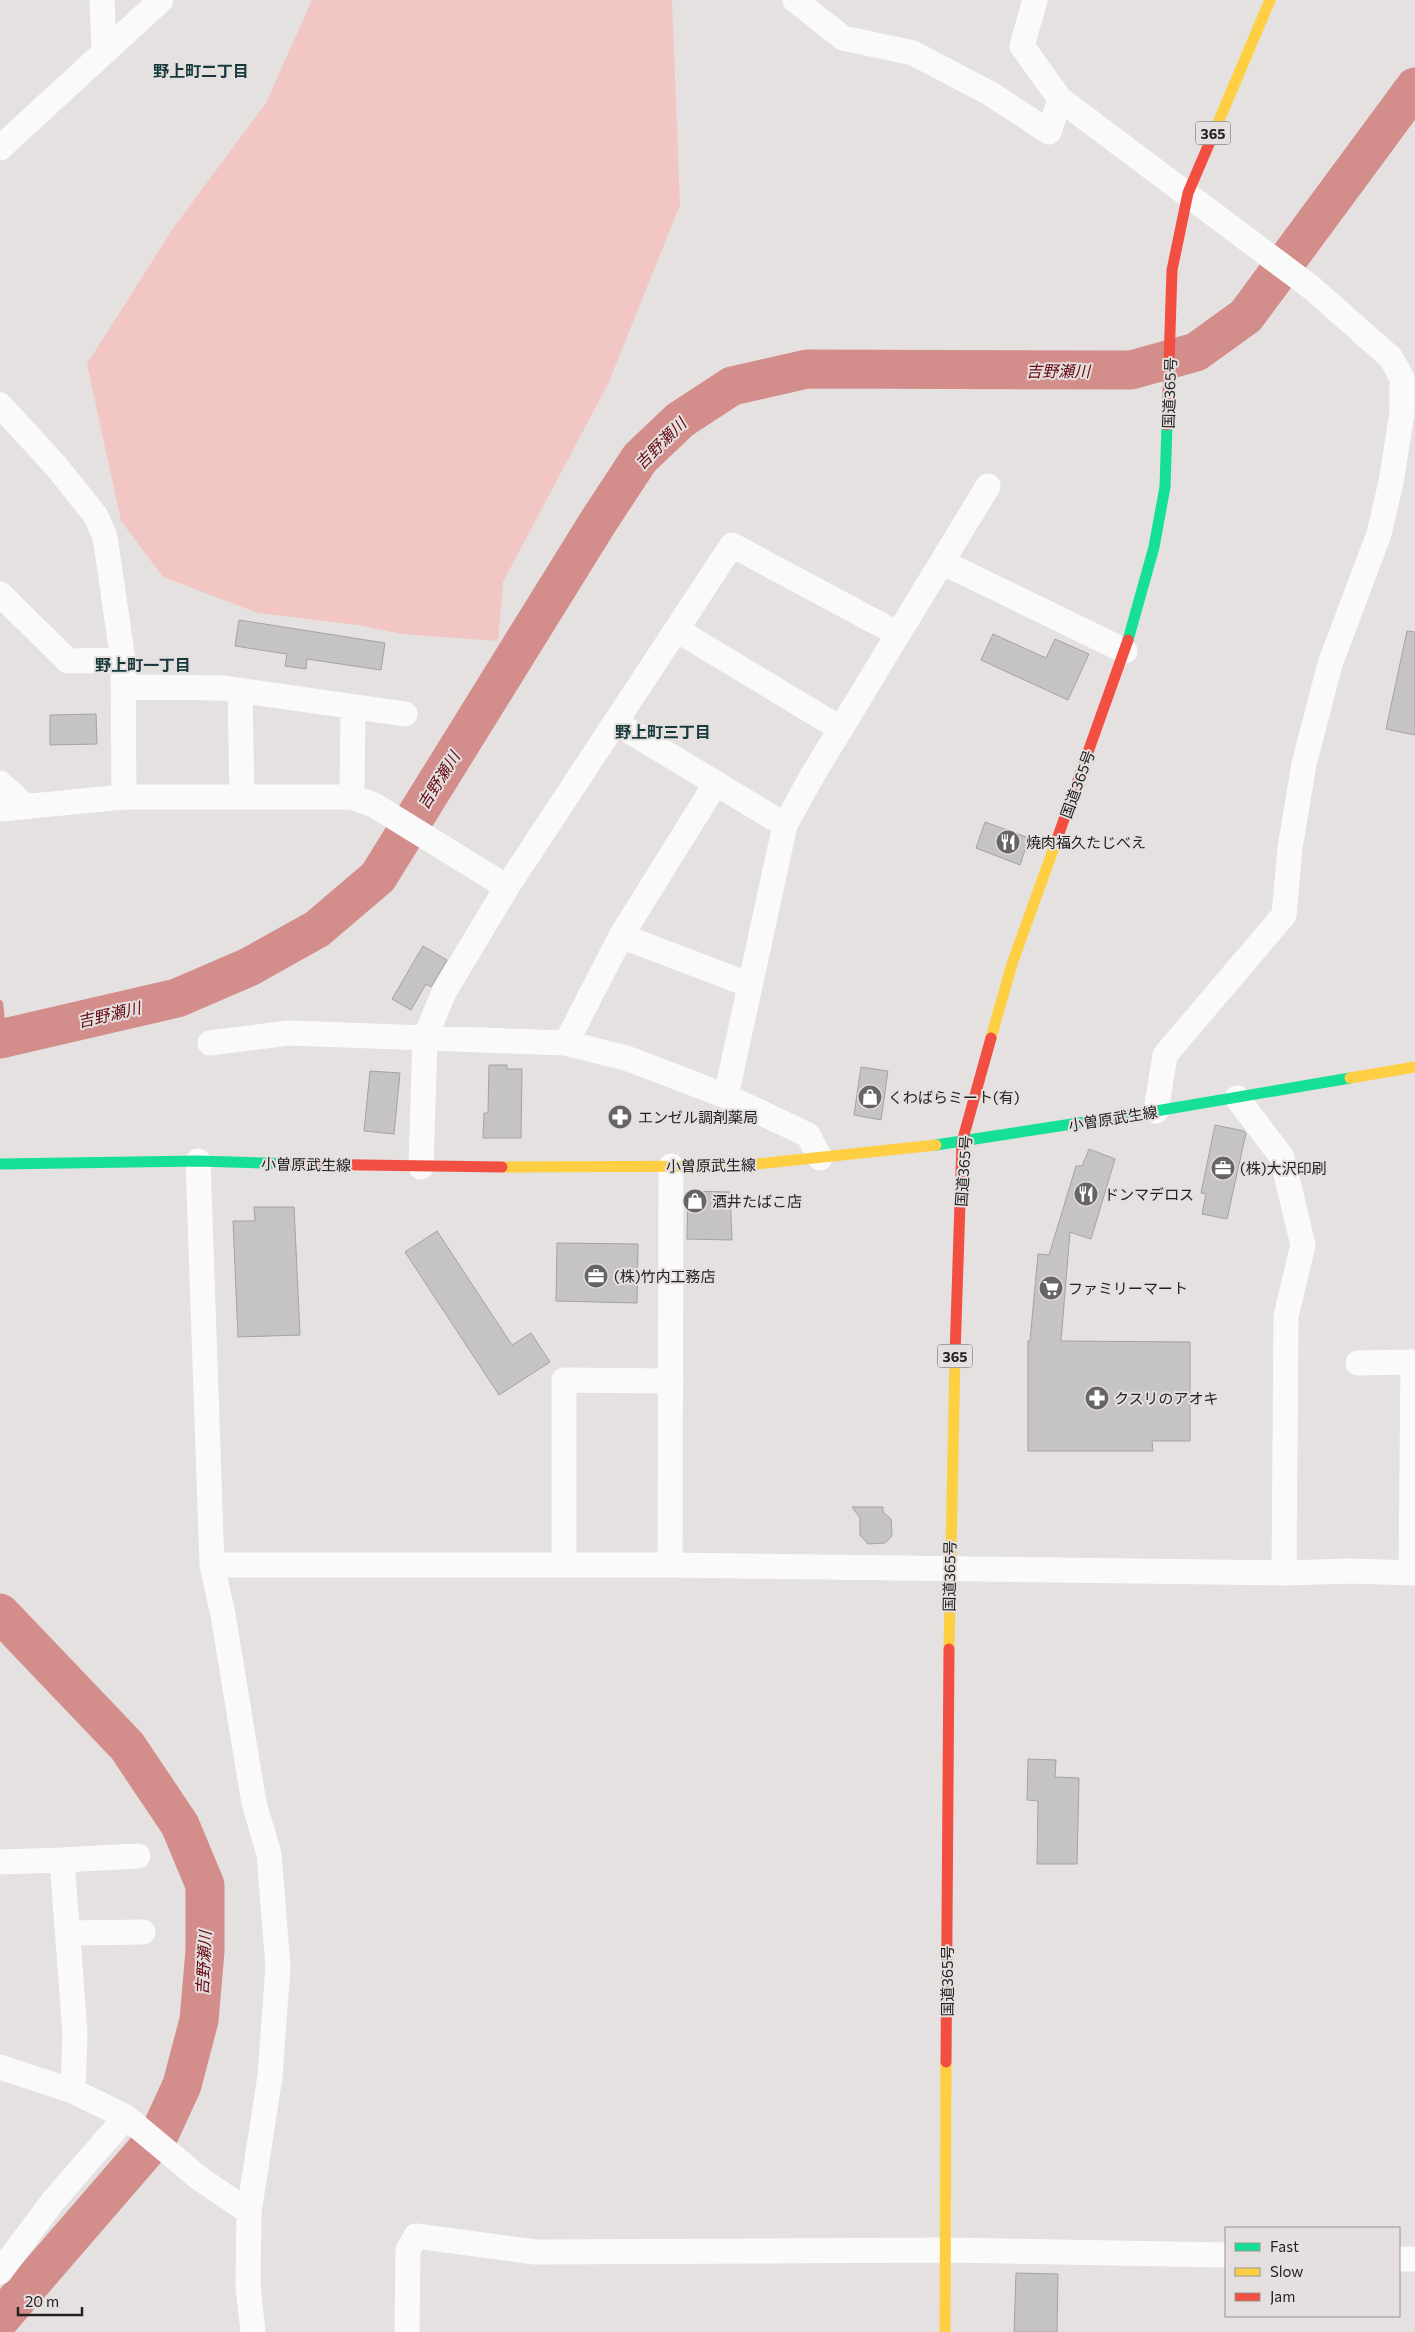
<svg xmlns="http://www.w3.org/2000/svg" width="1415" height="2332" viewBox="0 0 1415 2332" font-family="Commissioner,'Noto Sans JP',sans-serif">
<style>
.green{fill:#f2c6c3}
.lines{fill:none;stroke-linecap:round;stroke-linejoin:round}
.stream{stroke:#d38e8b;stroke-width:6}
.river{stroke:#d38e8b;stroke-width:39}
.building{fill:#c5c3c3;stroke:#a4a2a2}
.street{stroke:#fbfafa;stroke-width:25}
.fast{stroke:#16e098;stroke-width:11}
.slow{stroke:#ffcf43;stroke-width:11}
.jam{stroke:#f24e42;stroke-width:11}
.labels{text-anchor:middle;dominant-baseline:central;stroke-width:4;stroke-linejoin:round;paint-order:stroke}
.shield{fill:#e5e0df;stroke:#5d5a5a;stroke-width:1}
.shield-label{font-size:14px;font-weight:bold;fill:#232121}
.street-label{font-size:15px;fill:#232121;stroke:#e5e0df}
.poi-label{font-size:15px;fill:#232121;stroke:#e5e0df;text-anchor:start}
.neighbourhood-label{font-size:16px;font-weight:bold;fill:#16393c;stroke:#e5e0df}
.water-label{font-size:16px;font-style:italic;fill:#650812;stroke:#e5e0df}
</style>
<rect width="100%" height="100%" fill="#e4e1e0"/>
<path class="green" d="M312,0H672L680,205L608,384L503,582L498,641L402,634L358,625L258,613L163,577L121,521L87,364L174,227L266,103Z"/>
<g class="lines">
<path class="stream" d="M0,1003L4,1037"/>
<path class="river" d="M0,1039L177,998L249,967L317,929L378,877L598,522L640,458L680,420L732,386L807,369L1131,370L1196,352L1246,316L1415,87
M0,1613L127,1746L180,1825L205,1885V1951L199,2020L182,2085L159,2135L0,2319"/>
</g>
<path class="building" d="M239,620L385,643L381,670L307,659L306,669L285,666L287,654L235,646Z
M1407,631L1415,632V735L1386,729Z
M993,634L1046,658L1055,639L1089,654L1068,700L981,660Z
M96,714L97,744L50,745V715Z
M985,822L1029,838L1020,865L976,848Z
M423,946L447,960L431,987L426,984L411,1010L392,999Z
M489,1065H507V1069H522L521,1138H483L484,1113H488Z
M861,1067L888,1071L881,1120L854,1115Z
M370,1071L400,1073L394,1134L364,1131Z
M1215,1125L1244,1131L1246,1133L1227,1219L1202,1214L1206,1194L1201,1193Z
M1089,1149L1115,1159L1091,1239L1070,1232L1061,1341L1190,1342V1441H1152L1153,1451H1028V1341H1030L1038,1254L1049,1255L1076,1166H1082Z
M688,1191L730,1192L732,1240L687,1239Z
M254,1207H294L300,1335L238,1337L233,1221H255Z
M437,1231L512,1345L531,1333L550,1362L499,1395L405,1252Z
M557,1243L638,1244L637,1303L556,1301Z
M852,1507H883V1512L891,1519L892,1536L885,1543L868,1544L860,1535V1518Z
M1028,1759L1056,1760L1055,1777L1079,1778L1077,1864H1037L1038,1801L1027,1800Z
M1016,2273L1058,2274L1057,2332H1014Z"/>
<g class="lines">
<path class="street" d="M102,0L104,52
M795,0L843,38L913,53L991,94L1049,132L1060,99
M1035,0L1022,46L1060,99L1312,288L1391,358L1402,378V413L1391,482L1379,534L1330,664L1304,764L1290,848L1284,915L1165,1055L1156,1111
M0,148L161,0
M0,405L56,466L96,516L105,537L123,660L124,797
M942,562L1125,651
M0,594L68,661L123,660
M677,630L841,729
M123,687L223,688L405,714
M240,691L242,797
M616,723L785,825
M0,783L25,806
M352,797L353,707
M0,809L124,797H352L374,805L507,887
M621,936L750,985
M210,1043L289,1033L566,1043L626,1058L726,1096
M566,1043L621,936L716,783
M1237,1098L1282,1157L1303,1245L1286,1316L1284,1573
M820,1158L808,1135L726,1096L785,825L812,776L988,486
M198,1161L212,1565L223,1615L254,1803L269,1854L278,1967L270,2076L249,2212
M421,1167L425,1038L444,992L507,887L732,545L898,634
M1358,1363L1413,1362L1411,1573
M212,1565H670L1284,1573L1350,1571L1415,1573
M564,1565V1380L671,1381
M670,1565L671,1166
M62,1860L138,1856
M0,1862L62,1860L75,2033L73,2091
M69,1933L143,1932
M0,2067L73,2091L126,2117L199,2178L249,2212L248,2286L253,2332
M1399,2259H1415
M0,2272L53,2201L126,2117
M407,2332L408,2250L416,2236L535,2252L946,2250L1226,2255"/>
<path class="fast" d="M1128,640L1154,547L1165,487L1167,425
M936,1145L1156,1111L1350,1078
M0,1164L198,1161L295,1164"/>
<path class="slow" d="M1212,137L1270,0
M991,1038L1012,964L1057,839
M1350,1078L1415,1067
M502,1167L739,1166L936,1145
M949,1649L955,1355
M945,2332L946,2062"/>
<path class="jam" d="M1167,425L1172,270L1188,193L1212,137
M1057,839L1128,640
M295,1164L502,1167
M955,1355L962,1142L991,1038
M946,2062L949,1649"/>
</g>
<defs>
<symbol id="restaurant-disc" viewBox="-11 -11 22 22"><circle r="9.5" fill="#676464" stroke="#e5e0df"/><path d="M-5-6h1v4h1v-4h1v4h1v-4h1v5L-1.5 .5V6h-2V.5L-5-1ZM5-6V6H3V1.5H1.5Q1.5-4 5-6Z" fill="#fff"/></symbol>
<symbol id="shop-disc" viewBox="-11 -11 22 22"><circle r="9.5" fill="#676464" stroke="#e5e0df"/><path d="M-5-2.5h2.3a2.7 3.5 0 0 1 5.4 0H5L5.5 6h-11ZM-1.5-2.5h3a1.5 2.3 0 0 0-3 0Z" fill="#fff"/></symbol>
<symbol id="pharmacy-disc" viewBox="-11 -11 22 22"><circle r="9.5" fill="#676464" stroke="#e5e0df"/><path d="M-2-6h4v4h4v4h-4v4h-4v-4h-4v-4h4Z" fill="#fff"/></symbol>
<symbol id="office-disc" viewBox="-11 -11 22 22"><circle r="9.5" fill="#676464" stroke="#e5e0df"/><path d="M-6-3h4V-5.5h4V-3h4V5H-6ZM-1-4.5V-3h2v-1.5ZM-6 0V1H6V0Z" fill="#fff"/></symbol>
<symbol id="supermarket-disc" viewBox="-11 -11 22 22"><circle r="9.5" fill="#676464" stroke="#e5e0df"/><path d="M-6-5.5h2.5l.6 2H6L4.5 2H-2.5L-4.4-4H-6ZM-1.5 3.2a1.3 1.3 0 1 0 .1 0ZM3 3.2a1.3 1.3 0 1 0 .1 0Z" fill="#fff"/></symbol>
</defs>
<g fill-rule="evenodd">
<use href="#restaurant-disc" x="994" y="828" width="28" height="28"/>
<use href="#shop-disc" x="856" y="1083" width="28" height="28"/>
<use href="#pharmacy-disc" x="606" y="1103" width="28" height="28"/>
<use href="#office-disc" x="1209" y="1154" width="28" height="28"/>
<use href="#restaurant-disc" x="1072" y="1180" width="28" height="28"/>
<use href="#shop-disc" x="681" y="1187" width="28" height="28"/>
<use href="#office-disc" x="582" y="1262" width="28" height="28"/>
<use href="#supermarket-disc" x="1037" y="1274" width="28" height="28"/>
<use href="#pharmacy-disc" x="1083" y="1384" width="28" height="28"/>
</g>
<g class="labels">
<g class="shield">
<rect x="1195.5" y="121.5" width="35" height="23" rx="4"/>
<rect x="937.5" y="1344.5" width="35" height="23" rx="4"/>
</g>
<g class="shield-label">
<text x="1213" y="133">365</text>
<text x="955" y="1356">365</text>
</g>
<g class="street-label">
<text transform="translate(1169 393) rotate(-88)">国道365号</text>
<text transform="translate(1077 784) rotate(-70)">国道365号</text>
<text transform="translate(1113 1118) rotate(-9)">小曽原武生線</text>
<text transform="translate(306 1164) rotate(1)">小曽原武生線</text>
<text transform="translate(711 1165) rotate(-1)">小曽原武生線</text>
<text transform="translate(963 1171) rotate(-86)">国道365号</text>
<text transform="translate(949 1576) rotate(-89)">国道365号</text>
<text transform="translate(947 1981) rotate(-90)">国道365号</text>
</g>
<g class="poi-label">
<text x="1026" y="842">焼肉福久たじべえ</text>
<text x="888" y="1097">くわばらミート(有)</text>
<text x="638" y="1117">エンゼル調剤薬局</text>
<text x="1240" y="1168">(株)大沢印刷</text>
<text x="1104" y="1194">ドンマデロス</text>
<text x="712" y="1201">酒井たばこ店</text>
<text x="614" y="1276">(株)竹内工務店</text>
<text x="1068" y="1288">ファミリーマート</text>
<text x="1114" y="1398">クスリのアオキ</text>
</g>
<g class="neighbourhood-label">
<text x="201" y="70">野上町二丁目</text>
<text x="143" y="664">野上町一丁目</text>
<text x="663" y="731">野上町三丁目</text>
</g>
<g class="water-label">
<text x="1058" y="370">吉野瀬川</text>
<text transform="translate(660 443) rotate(-45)">吉野瀬川</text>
<text transform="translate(438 780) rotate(-58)">吉野瀬川</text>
<text transform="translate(109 1014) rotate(-13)">吉野瀬川</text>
<text transform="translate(203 1963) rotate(-87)">吉野瀬川</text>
</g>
</g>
<rect x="1225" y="2227" width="175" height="90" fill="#e5e0df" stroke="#979493"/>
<rect x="1235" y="2243" width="25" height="8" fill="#16e098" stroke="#979493"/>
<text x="1270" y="2252" font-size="15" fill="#232121">Fast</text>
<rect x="1235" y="2268" width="25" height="8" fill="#ffcf43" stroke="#979493"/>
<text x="1270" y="2277" font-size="15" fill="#232121">Slow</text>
<rect x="1235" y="2293" width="25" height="8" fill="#f24e42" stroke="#979493"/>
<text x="1270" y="2302" font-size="15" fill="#232121">Jam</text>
<path d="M18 2307v8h64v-8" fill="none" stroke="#232121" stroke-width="2.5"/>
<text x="25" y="2307" font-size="15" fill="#232121" stroke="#e5e0df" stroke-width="4" paint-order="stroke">20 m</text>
</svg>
